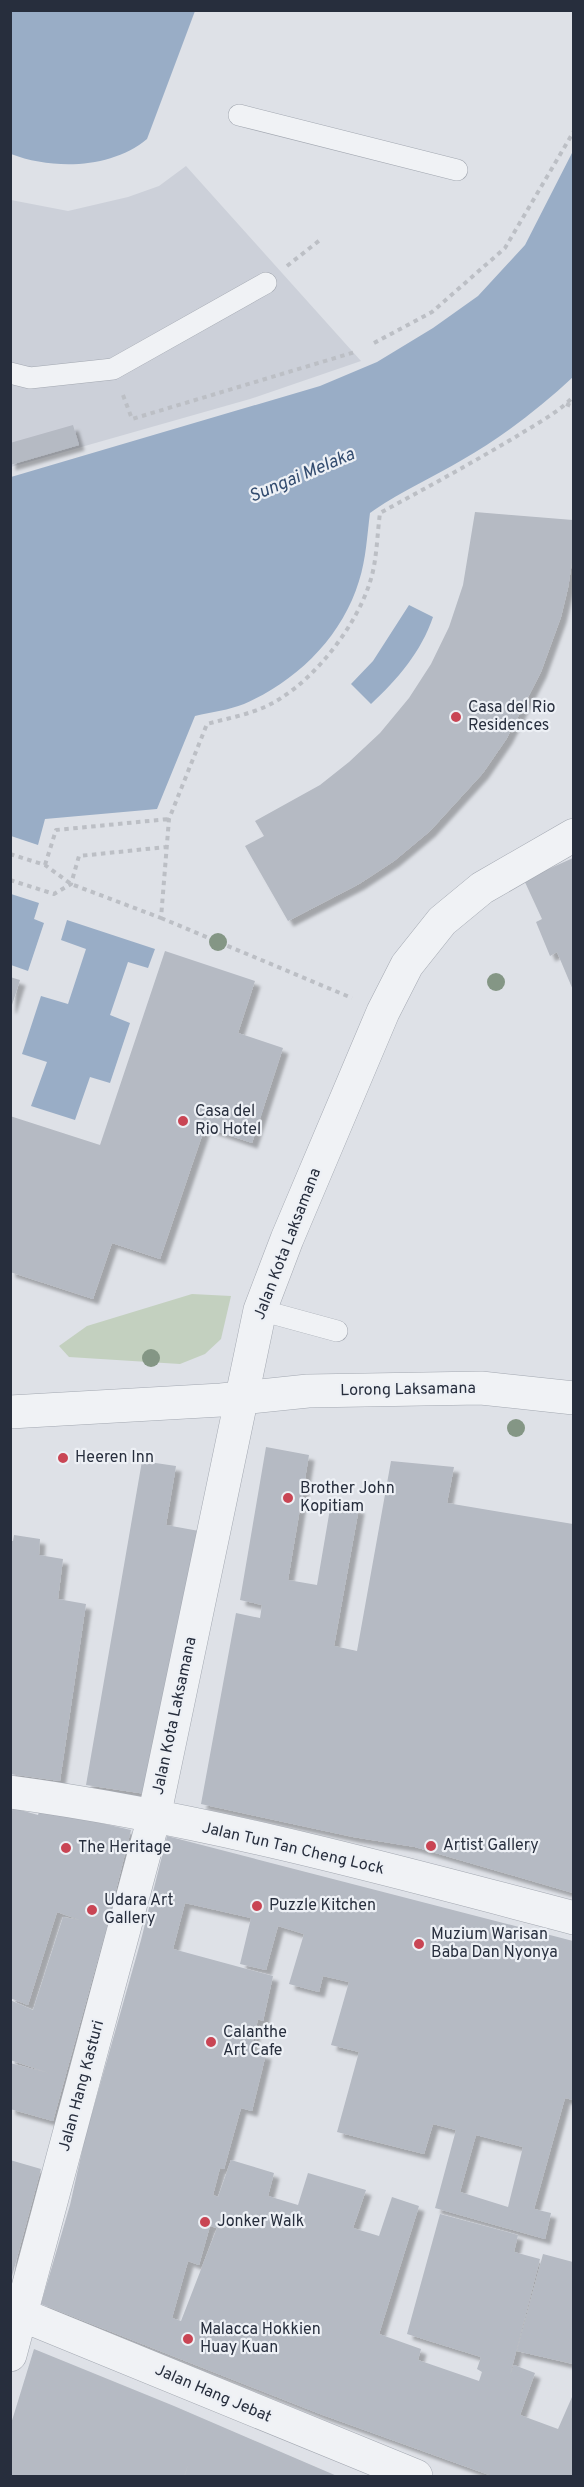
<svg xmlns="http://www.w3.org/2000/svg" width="584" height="2487" viewBox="0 0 584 2487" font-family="Overpass,sans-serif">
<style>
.built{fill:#ccd0d9}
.green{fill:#c3d0bf}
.water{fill:#99adc6}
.building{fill:#b5bac3;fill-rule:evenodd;filter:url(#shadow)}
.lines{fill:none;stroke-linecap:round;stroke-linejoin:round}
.service-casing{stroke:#a3a8b1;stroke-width:22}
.minor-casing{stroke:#a3a8b1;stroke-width:34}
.tertiary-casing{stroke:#a3a8b1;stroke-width:34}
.path{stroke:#bcbfc5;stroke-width:4;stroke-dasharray:4.5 4.5;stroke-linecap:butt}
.service{stroke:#f0f2f5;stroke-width:21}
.minor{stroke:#f0f2f5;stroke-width:33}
.tertiary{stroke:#f0f2f5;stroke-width:33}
.tree{fill:#849685}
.poi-dot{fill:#c94554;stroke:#edf0f5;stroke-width:2}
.labels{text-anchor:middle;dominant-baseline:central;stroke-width:4.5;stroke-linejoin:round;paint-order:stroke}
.poi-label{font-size:16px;fill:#272e3d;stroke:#edf0f5;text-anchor:start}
.street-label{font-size:16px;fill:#272e3d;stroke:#edf0f5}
.water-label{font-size:18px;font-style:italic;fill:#334c6f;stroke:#edf0f5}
</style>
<defs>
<filter id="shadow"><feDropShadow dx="5.5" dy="5.5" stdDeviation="1.5" flood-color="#0004"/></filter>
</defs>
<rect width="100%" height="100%" fill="#dee1e7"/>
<path class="built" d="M186,166L361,361L250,399L11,467V200L68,211L128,197L159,186Z"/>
<path class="green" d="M192,1294L231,1296L221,1339L205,1354L180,1364L69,1357L59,1346L87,1326Z"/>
<path class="water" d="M10,11H195L147,139C111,169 53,170 11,154Z
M573,151V377C540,408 502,437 462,460C432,478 399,492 370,513C367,536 366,559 359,581C342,637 297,681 244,704C229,710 212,712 195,716L157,809L45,819L38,845L11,836V477L320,386L377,362L433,328L478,296L525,245Z
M409,605L433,617C421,652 398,679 371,704L351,684L373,661Z
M11,894L39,903L34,919L44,923L28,971L11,965Z
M67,920L155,949L148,968L128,962L110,1015L130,1023L110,1083L90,1077L75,1120L31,1106L47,1062L22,1054L41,996L68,1004L86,949L61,940Z"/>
<path class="building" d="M73,425L79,445L10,465V443Z
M475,512L573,520V556L568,588L561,617L541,672L507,738L483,773L430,831L394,861L359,884L288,921L245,846L264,836L255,821L320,785L349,762L380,733L409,698L431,664L449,627L463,585Z
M573,858V990L557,952L550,956L536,922L542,919L524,880Z
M165,951L255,981L238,1033L283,1048L252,1143L205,1127L160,1259L112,1243L93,1299L10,1272V1116L100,1145Z
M10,977L20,980L11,1008H10Z
M266,1447L309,1455L288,1580L317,1585L331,1503L359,1508L334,1646L357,1651L391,1461L454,1467L447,1503L573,1524V1893L415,1847L353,1837L201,1804L236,1613L260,1618L262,1605L240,1600Z
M142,1461L176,1466L166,1525L199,1531L146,1794L86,1785Z
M14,1535L40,1539L39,1555L63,1559L58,1599L86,1604L60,1781L10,1774V1541H13Z
M13,1808L38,1815L40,1809L131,1830L107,1926L53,2121L10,2109V2063L49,2073L10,2060V2000L33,2010L63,1917L80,1920L57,1912L28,2005L10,1998V1816Z
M167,1836L573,1941V2100L565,2098L534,2209L551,2213L545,2239L435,2208L456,2130L433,2124L424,2154L337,2132L359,2052L331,2045L349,1982L323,1976L319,1992L289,1984L304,1934L278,1926L266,1970L240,1964L251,1918L185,1903L173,1949L273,1976L263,2021L258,2019L251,2050L266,2054L252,2111L241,2108L224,2169L220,2168L213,2195L218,2197L231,2160L274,2173L268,2196L298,2205L308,2173L366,2190L353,2228L379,2236L392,2197L419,2206L379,2334L421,2349L418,2360L479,2381L482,2372L477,2369L481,2357L407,2334L440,2214L518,2235L514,2252L540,2259L510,2375L514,2365L535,2373L520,2415L558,2429L572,2397L573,2398V2476H492L320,2414L41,2304L70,2205L85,2138L141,1940ZM476,2135L523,2147L508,2207L460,2192ZM210,2226L217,2228L181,2321L172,2318L188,2261L199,2265Z
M10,2160L41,2169L11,2280H10Z
M543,2254L573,2262V2364L517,2351Z
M34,2349L174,2406L337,2476H185L188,2465L184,2476H10V2427Z"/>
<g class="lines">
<defs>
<path id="service" d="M239,115L457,170
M10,373L30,378L113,369L266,283
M260,1310L337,1331"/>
<path id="minor" d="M10,1412L221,1400L308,1391L481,1388L574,1398
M10,2310L416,2476
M10,2355L154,1817"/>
<path id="tertiary" d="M10,1792C201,1818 388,1869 574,1918
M154,1817L260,1310L287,1239L383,1012L407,965L442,921L482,888L574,835"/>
</defs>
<use href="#service" class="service-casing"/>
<use href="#minor" class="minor-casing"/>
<use href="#tertiary" class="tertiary-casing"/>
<path class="path" d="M287,266L320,240
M374,343L432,312L505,248L574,131
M123,395L132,419L355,352
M566,404L574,407
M10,854L45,865L71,884L161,918L169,819L207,724C232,717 259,713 281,698C318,675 357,624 370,582C377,561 377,535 380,513C426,488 472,463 517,436C536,424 558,413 574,396
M45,865L56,830L169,819
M10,880L54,894L71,884L79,856L166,847
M161,918L352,998"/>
<use href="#service" class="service"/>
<use href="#minor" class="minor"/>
<use href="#tertiary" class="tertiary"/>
</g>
<g class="tree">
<circle cx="218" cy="942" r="9"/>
<circle cx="496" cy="982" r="9"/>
<circle cx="151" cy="1358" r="9"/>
<circle cx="516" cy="1428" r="9"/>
</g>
<g class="poi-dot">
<circle cx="456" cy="717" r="6"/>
<circle cx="183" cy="1121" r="6"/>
<circle cx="63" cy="1458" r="6"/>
<circle cx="288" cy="1498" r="6"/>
<circle cx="431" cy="1846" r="6"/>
<circle cx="66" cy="1848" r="6"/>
<circle cx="257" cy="1906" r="6"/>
<circle cx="92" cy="1910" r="6"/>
<circle cx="419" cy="1944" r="6"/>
<circle cx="211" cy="2042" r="6"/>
<circle cx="205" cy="2222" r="6"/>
<circle cx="188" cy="2339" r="6"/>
</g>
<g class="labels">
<g class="poi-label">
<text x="468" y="708">Casa del Rio<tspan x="468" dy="18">Residences</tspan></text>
<text x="195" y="1112">Casa del<tspan x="195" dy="18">Rio Hotel</tspan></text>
<text x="75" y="1458">Heeren Inn</text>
<text x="300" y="1489">Brother John<tspan x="300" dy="18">Kopitiam</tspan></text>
<text x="443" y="1846">Artist Gallery</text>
<text x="78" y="1848">The Heritage</text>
<text x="104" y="1901">Udara Art<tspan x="104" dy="18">Gallery</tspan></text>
<text x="269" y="1906">Puzzle Kitchen</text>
<text x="431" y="1935">Muzium Warisan<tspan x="431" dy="18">Baba Dan Nyonya</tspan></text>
<text x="223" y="2033">Calanthe<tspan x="223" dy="18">Art Cafe</tspan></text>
<text x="217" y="2222">Jonker Walk</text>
<text x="200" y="2330">Malacca Hokkien<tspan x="200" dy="18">Huay Kuan</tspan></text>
</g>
<g class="street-label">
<text transform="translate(288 1244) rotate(-69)">Jalan Kota Laksamana</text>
<text transform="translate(408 1390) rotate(-1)">Lorong Laksamana</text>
<text transform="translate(175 1716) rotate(-78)">Jalan Kota Laksamana</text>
<text transform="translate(293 1849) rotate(13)">Jalan Tun Tan Cheng Lock</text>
<text transform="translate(82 2086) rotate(-75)">Jalan Hang Kasturi</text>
<text transform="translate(213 2394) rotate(23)">Jalan Hang Jebat</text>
</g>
<g class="water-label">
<text transform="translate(302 476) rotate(-23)">Sungai Melaka</text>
</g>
</g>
<rect width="584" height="2487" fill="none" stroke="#272e3d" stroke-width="24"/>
</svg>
